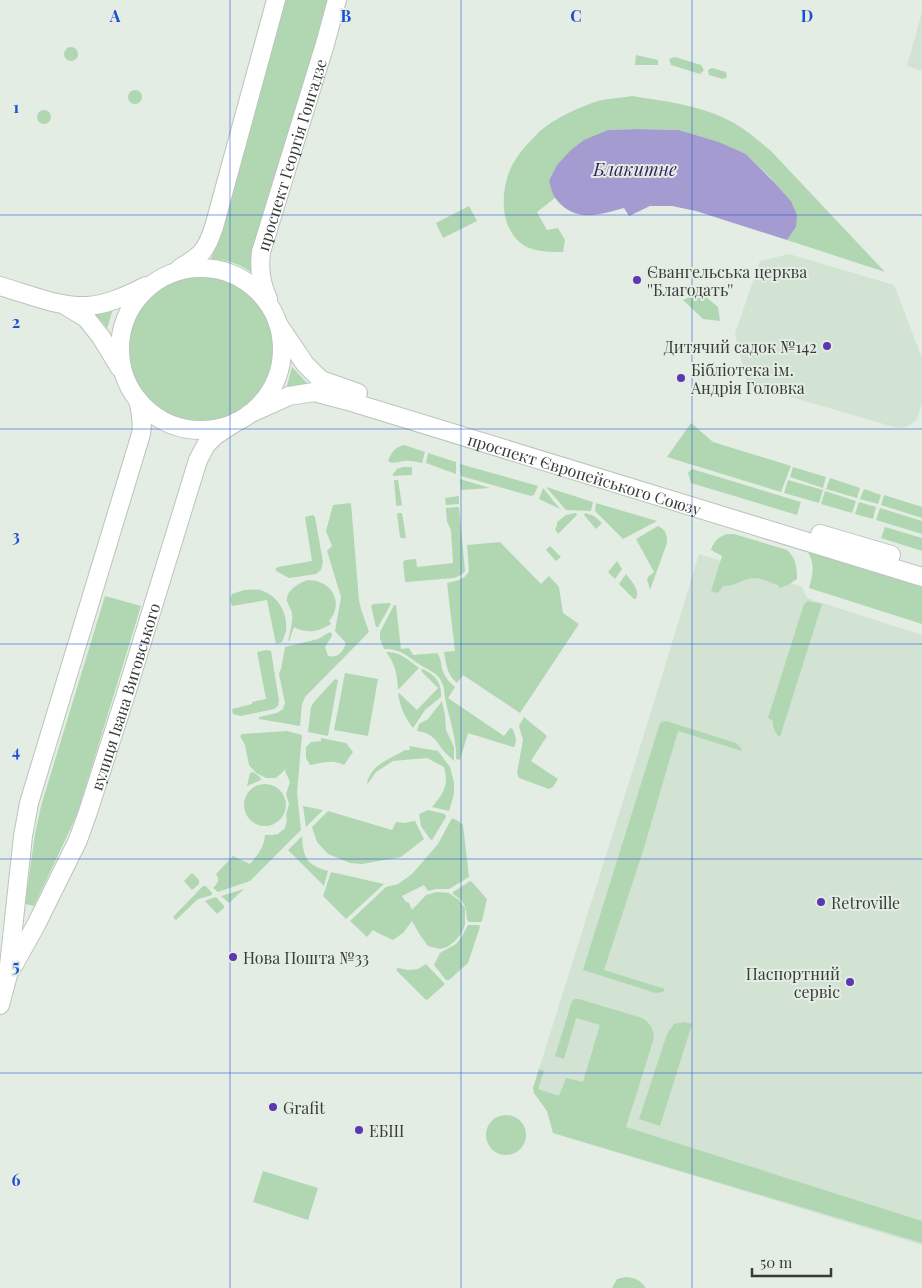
<svg xmlns="http://www.w3.org/2000/svg" width="922" height="1288" viewBox="0 0 922 1288" font-family="'Playfair Display',serif">
<style>
.built{fill:#d2e2d3}
.green{fill:#b0d7b2}
.water{fill:#a49bd0}
.lines{fill:none;stroke-linecap:round;stroke-linejoin:round}
.secondary-casing{stroke:#bbc4bb;stroke-width:20}
.secondary{stroke:#fff;stroke-width:18}
.grid{fill:none;stroke:#1d4ed8;stroke-width:1;stroke-opacity:0.55}
.poi-dot{fill:#5c37af;stroke:#e3ede4;stroke-width:2}
.labels{text-anchor:middle;dominant-baseline:central;stroke-width:4;stroke-linejoin:round;paint-order:stroke}
.street-label{font-size:16px;fill:#383c38;stroke:#e3ede4}
.poi-label{font-size:16px;fill:#383c38;stroke:#e3ede4;text-anchor:start}
.water-label{font-size:18px;font-style:italic;fill:#311f5e;stroke:#e3ede4}
.grid-label{font-size:16px;text-anchor:middle;font-weight:bold;fill:#1d4ed8;stroke:#e3ede4;stroke-width:4;stroke-linejoin:round;paint-order:stroke}
</style>
<rect width="100%" height="100%" fill="#e3ede4"/>
<path class="built" d="M922,12V71L907,66Z
M789,254L894,285L922,358V404L916,420L910,425L902,428L894,427L747,384L735,333L760,261Z
M699,554L802,587L807,598L922,635V1245L553,1133L547,1111L534,1093L533,1088L651,712Z"/>
<path class="green" d="M285,0H331L252,273C239,263 227,260 211,259L215,248Z
M64 54a7 7 0 1 1 14 0a7 7 0 1 1-14 0Z
M636,55L658,60V65H635Z
M675,57L701,65L704,70L700,74L671,65L669,59Z
M712,68L726,72L727,77L723,79L709,75L708,70Z
M128 97a7 7 0 1 1 14 0a7 7 0 1 1-14 0Z
M632,96C665,101 704,106 734,123C748,131 759,141 771,151L885,272L787,240L796,227L791,201L769,176L746,154L719,142L679,130L637,129L608,130L549,181L555,198L537,212L547,230L558,228L565,240L563,252C551,252 536,252 525,246C500,231 500,194 510,170C516,155 529,142 540,131C555,118 579,107 598,101C609,98 621,98 632,96Z
M37 117a7 7 0 1 1 14 0a7 7 0 1 1-14 0Z
M469,206L477,221L443,238L436,223Z
M129 349a72 72 0 1 1 144 0a72 72 0 1 1-144 0Z
M693,295L707,298L718,307L720,321L703,319L683,300Z
M113,309L107,329C103,321 98,317 90,312Z
M292,367L308,384L286,389Z
M691,423L713,442L791,466L781,492L667,457Z
M404,445L425,452L422,463C417,462 410,460 405,461C398,461 395,465 388,461C391,453 395,447 404,445Z
M428,453L456,462V474L426,463Z
M460,464L538,486L534,495L531,496L461,476Z
M403,467H412V475L393,476V474L397,469Z
M793,467L826,477L823,488L790,477Z
M692,469L801,502L797,515L691,483L688,473Z
M830,478L860,488L857,498L826,489Z
M460,479L490,488L461,490Z
M394,480H398L402,505L397,506L396,504Z
M788,480L823,490L819,503L784,493Z
M546,487L593,502L591,511L566,510Z
M543,488L560,509L539,499Z
M864,489L881,495L878,504L860,499Z
M825,491L856,501L852,513L821,504Z
M884,495L922,507V518L881,505Z
M459,496V504L446,505L445,498Z
M859,502L876,507L873,519L855,514Z
M351,503L359,600L361,609L369,632L305,697L302,704L300,726L259,719V717L277,713L283,709L285,703L279,674L281,669L285,647L318,639L330,632L332,634V636L325,647L328,656C338,658 343,652 346,643L335,631L341,597L327,551L332,546L326,531L333,505Z
M596,503L657,521L623,539L595,511Z
M459,507L465,571L461,575L454,578L406,582L405,581L403,562L405,560L416,559L417,567L453,563L451,530L447,522L446,509V508Z
M880,508L922,521V534L876,520Z
M398,513H402L406,538H401L400,537L397,514Z
M576,513L577,515L558,534L555,529L557,526V522L566,515Z
M585,513L594,516L602,523L596,529L584,515Z
M313,515L315,517L323,562L321,570L316,574L289,578L276,571V568L278,567L312,561L305,517Z
M658,526C666,530 667,534 667,543L650,590L647,579L649,576L654,572L636,539Z
M885,527L922,538V551L881,538Z
M727,534H734L787,550C796,558 797,567 797,579L788,585L779,588L778,585C771,583 762,578 754,578C743,578 735,587 723,586L718,593L711,591L722,556L711,550C714,541 718,537 727,534Z
M500,542L541,584L549,576L559,587L563,613L579,624L520,713L463,675L457,683C447,675 446,664 444,652L455,651L447,583C455,581 465,580 469,571L467,545Z
M550,546L561,557L556,561L546,550Z
M808,552L922,587V624L809,588C813,574 815,565 808,552Z
M617,561L622,569L615,579L608,572Z
M626,574C632,582 640,590 636,599H634L619,584Z
M308,580C331,580 345,602 329,621L331,624C318,632 307,634 294,627L289,641H288C290,632 293,623 292,613C291,609 288,605 287,601C286,590 299,583 308,580Z
M244,590C249,590 255,589 260,590C278,595 288,613 286,631C285,635 283,639 282,642L276,644L267,600L232,606L230,599L232,594Z
M105,596L141,606L77,815L34,906L25,904L35,834L41,806Z
M808,601L822,604L780,737C774,732 773,728 773,721L768,718L804,604Z
M390,603L391,604L378,627H376L371,606L373,604Z
M394,605H396L401,649L409,648L413,655L437,653C441,658 441,663 442,669C445,677 449,682 455,687L448,698L504,736L510,728L513,729L516,739L515,746L513,747L468,733L460,760L456,759C457,738 449,719 445,698C444,693 445,688 442,683C438,673 430,671 422,666C407,657 403,649 384,649L380,639V632Z
M267,650L271,651L279,701L278,706L274,709L241,716L233,714L232,709L252,704V702L266,699L257,652Z
M386,652C399,651 409,660 419,668L398,690C397,675 396,665 386,652Z
M422,669C435,674 442,683 441,697L425,710L413,728C405,718 400,707 398,694L399,693L417,710L438,688L421,671Z
M345,673L378,679L368,736L334,730Z
M335,679L338,680L328,736L308,732L311,707L314,702Z
M442,701L445,715L446,730L454,747V761C450,757 445,753 442,749C435,738 431,733 417,731L419,724L428,719Z
M524,717L547,736L531,761L558,779L553,787L549,789L519,778L517,773L523,740L519,726Z
M666,721L736,743L740,747L742,751L678,731L643,851L604,970L665,989L663,992L656,993L583,970L660,723Z
M287,731L302,735L297,793L301,830L250,881L218,892L213,888C218,883 220,880 216,874L233,856L250,864C258,855 264,847 265,835H272L278,834L285,828L287,820L286,815L289,804L286,794L290,782L285,771L287,768L276,778H266L256,773L249,765L245,745L240,736L242,734Z
M321,738L346,743L353,752L344,765C333,759 321,763 310,765L306,758V747L311,742L321,741Z
M409,746L438,751L450,767L454,782V794L449,811L432,807C444,793 449,785 444,767L427,758L393,761L376,772L367,785C369,765 390,759 405,750H410Z
M253,772L260,777L261,780L247,786L250,773Z
M244 805a21 21 0 1 1 42 0a21 21 0 1 1-42 0Z
M303,806L323,810L306,827Z
M428,810L445,814L446,817L432,840L430,839L421,826L419,814Z
M328,811L392,830L396,822L404,823L415,821L424,839L401,857L362,864L350,863L328,854L317,842L312,827Z
M452,818L458,821L463,825L469,877L449,889H436L428,891L424,885L402,896L405,901L409,903L412,910L426,895L437,892L449,893L459,900L465,908V924L462,933L454,942L447,947L440,949L428,946L420,935L412,921L403,933L393,940L376,932L373,930L367,937L350,921L386,887L398,884L412,874L438,844Z
M302,836C303,858 307,865 328,871L324,886L288,850Z
M331,872L384,884L346,919L323,896Z
M192,873L199,880V884L192,890L184,881Z
M470,881L472,882L487,899L482,921L481,922H469L467,920C466,906 465,902 453,894V892Z
M203,886H206L212,893V895L198,899L176,920L173,917Z
M244,889L229,903L221,896Z
M216,897L224,906V908L217,914L205,901L213,898Z
M468,925H479L480,927L468,963L449,980H446L434,965L440,953L456,944L462,936Z
M426,964L444,983V985L427,1000L425,999L396,970L398,968L408,970L418,969Z
M575,999H579L642,1018C651,1024 653,1028 654,1038L626,1127L922,1221V1243L553,1133L547,1111L534,1093L533,1088L539,1069L544,1071L538,1089L559,1096L566,1078L583,1082L600,1025L576,1018L564,1059L555,1056L572,1001Z
M684,1022L692,1024L660,1126L639,1119L667,1034L674,1024Z
M486 1135a20 20 0 1 1 40 0a20 20 0 1 1-40 0Z
M263,1171L318,1188L308,1220L253,1202Z
M626,1277C636,1278 640,1280 646,1288H612L617,1279Z"/>
<path class="water" d="M637,129L679,130L719,142L746,154L774,182L791,201L797,215L796,227L787,240L696,211L672,206H650L629,216L624,208C599,215 575,223 556,199C552,194 551,187 549,181L557,165L571,150L584,140L608,130Z"/>
<g class="lines">
<defs>
<g id="secondary">
<path d="M180,268C202,255 206,251 214,227L276,0"/>
<circle cx="201" cy="349" r="81"/>
<path d="M0,286C28,294 57,307 87,306C107,305 128,295 146,286"/>
<path id="s1" d="M268,299C261,283 259,270 261,252L325,44L337,0"/>
<path d="M66,306L86,318L101,337L120,368"/>
<path d="M278,324L305,364L321,380L358,393"/>
<path id="s2" d="M249,414L289,396L314,392L348,401L922,577"/>
<path d="M820,534L891,555"/>
<path id="s3" d="M12,968L36,925L78,840L88,812L125,697L198,460L206,445L216,435L236,422"/>
<path d="M0,1005L8,975L23,836L29,803L141,434C143,422 141,412 138,400"/>
</g>
</defs>
<use href="#secondary" class="secondary-casing"/>
<use href="#secondary" class="secondary"/>
</g>
<path class="grid" d="M230,0V1288M461,0V1288M692,0V1288M0,215H922M0,429H922M0,644H922M0,859H922M0,1073H922"/>
<g class="poi-dot">
<circle cx="637" cy="280" r="5"/>
<circle cx="827" cy="346" r="5"/>
<circle cx="681" cy="378" r="5"/>
<circle cx="821" cy="902" r="5"/>
<circle cx="233" cy="957" r="5"/>
<circle cx="850" cy="982" r="5"/>
<circle cx="273" cy="1107" r="5"/>
<circle cx="359" cy="1130" r="5"/>
</g>
<g class="labels">
<g class="street-label">
<text stroke="none"><textPath href="#s1" startOffset="150">проспект Георгія Гонгадзе</textPath></text>
<text stroke="none"><textPath href="#s2" startOffset="352">проспект Європейського Союзу</textPath></text>
<text stroke="none"><textPath href="#s3" startOffset="295">вулиця Івана Виговського</textPath></text>
</g>
<g class="poi-label">
<text x="647" y="271">Євангельська церква<tspan x="647" dy="18">''Благодать''</tspan></text>
<text x="817" y="346" text-anchor="end">Дитячий садок №142</text>
<text x="691" y="369">Бібліотека ім.<tspan x="691" dy="18">Андрія Головка</tspan></text>
<text x="831" y="902">Retroville</text>
<text x="243" y="957">Нова Пошта №33</text>
<text x="840" y="973" text-anchor="end">Паспортний<tspan x="840" dy="18">сервіс</tspan></text>
<text x="283" y="1107">Grafit</text>
<text x="369" y="1130">ЕБШ</text>
</g>
<g class="water-label">
<text x="635" y="169">Блакитне</text>
</g>
</g>
<g class="grid-label">
<text x="115" y="22">A</text>
<text x="346" y="22">B</text>
<text x="576" y="22">C</text>
<text x="807" y="22">D</text>
<text x="16" y="113">1</text>
<text x="16" y="328">2</text>
<text x="16" y="542">3</text>
<text x="16" y="757">4</text>
<text x="16" y="972">5</text>
<text x="16" y="1186">6</text>
</g>
<path d="M752 1268v8h79v-8" fill="none" stroke="#383c38" stroke-width="2.5"/>
<text x="760" y="1268" font-size="15" fill="#383c38" stroke="#e3ede4" stroke-width="4" paint-order="stroke">50 m</text>
</svg>
